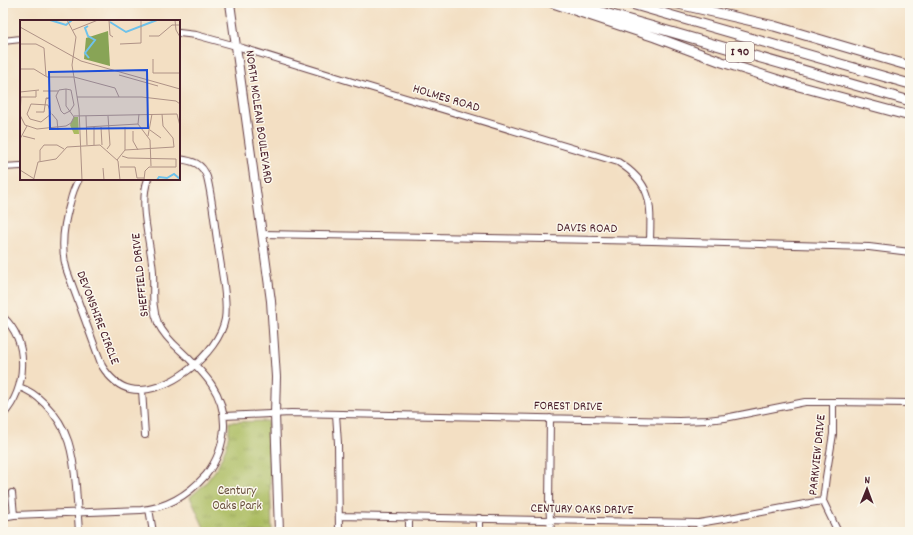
<svg xmlns="http://www.w3.org/2000/svg" width="913" height="535" viewBox="0 0 913 535" font-family="Dekko,sans-serif">
<style>
.park{fill:url(#park-tufts);stroke:#7a6e46}
.lines{fill:none;stroke-linecap:round;stroke-linejoin:round}
.minor-casing{stroke:#633c42;stroke-width:8}
.major-casing{stroke:#633c42;stroke-width:10}
.highway-casing{stroke:#633c42;stroke-width:11}
.minor{stroke:#fff;stroke-width:6}
.major{stroke:#fff;stroke-width:8}
.highway{stroke:#fff;stroke-width:9}
.labels{text-anchor:middle;dominant-baseline:central;stroke-width:3;stroke-linejoin:round;paint-order:stroke}
.shield{fill:#fbf7ec;stroke:#7f6065;stroke-width:1}
.shield-label{font-size:12px;font-weight:bold;fill:#4a1f2b}
.street-label{font-size:13px;fill:#4a1f2b;stroke:#fbf7ec}
.park-label{font-size:13px;fill:#674e3b;stroke:#fbf7ec}
.inset-river{fill:none;stroke:#6ec2eb;stroke-width:2}
.inset-road{fill:none;stroke:#af9286;stroke-width:1}
.view{fill:#1d4ed8;fill-opacity:0.15;stroke:#1d4ed8;stroke-width:2}
.inset-edge{fill:none;stroke:#4a1f2b;stroke-width:2}
</style>
<defs>
<pattern id="park-tufts" width="24" height="20" patternUnits="userSpaceOnUse"><rect width="24" height="20" fill="#abbc60"/><path d="M3 7l-1-3M5 7V3M7 7l1-3M15 17l-1-3M17 17v-4M19 17l1-3" fill="none" stroke="#8d984f"/></pattern>
</defs>
<rect width="100%" height="100%" fill="#fbf7ec"/>
<filter id="ink" filterUnits="userSpaceOnUse"><feTurbulence type="fractalNoise" baseFrequency=".025" numOctaves="2"/><feDisplacementMap in="SourceGraphic" scale="8" xChannelSelector="R" yChannelSelector="G"/><feConvolveMatrix kernelMatrix="1 2 1 2 8 2 1 2 1" color-interpolation-filters="sRGB"/></filter>
<filter id="wash" filterUnits="userSpaceOnUse"><feTurbulence type="fractalNoise" baseFrequency=".012" numOctaves="4" result="noise"/><feDisplacementMap in="SourceGraphic" scale="16" xChannelSelector="R" yChannelSelector="G"/><feGaussianBlur stdDeviation="0.9" result="paint"/><feColorMatrix in="noise" values="0 0 0 0 0 0 0 0 0 0 0 0 0 0 0 0 0 1.4 0 .05"/><feComposite in="paint" operator="in"/></filter>
<g filter="url(#wash)">
<rect width="100%" height="100%" fill="#f3dfc3"/>
<path class="park" d="M268,421L272,532H206L190,497L204,485L217,468L226,447L229,433V422Z"/>
</g>
<g filter="url(#ink)">
<g class="lines">
<defs>
<path id="minor" d="M179,33L196,35L236,46L346,80L618,162C653,184 651,204 650,241
M3,41L21,39
M3,167L21,166
M79,179C75,186 72,194 70,203C63,226 60,248 67,271L102,366C109,377 117,386 130,389C166,397 219,353 225,319C227,306 225,292 223,279C221,266 219,253 217,240C214,220 212,197 207,177C202,163 193,161 179,159
M262,234L653,241L869,247L910,252
M3,317C30,342 27,388 3,415
M19,387C29,390 37,396 45,404C69,428 73,453 76,486C77,501 78,516 79,532
M142,390L145,435
M833,402V434L826,477L823,501L838,532
M336,414L338,443L339,532
M224,416L291,413L679,421L707,420L725,418L805,402H833L910,403
M550,418L549,504L551,532
M12,493L14,515
M149,509L153,532
M339,516L699,523L735,517L810,503L823,501
M3,517L14,515L141,510C167,508 189,494 206,475C217,461 223,445 224,427C225,393 204,373 181,351C172,343 163,334 158,323C151,306 154,290 153,272C151,243 138,206 148,179
M409,517V532
M479,518V532
M699,523L700,532"/>
<path id="major" d="M230,3L262,234L271,301L276,377L275,414L279,532"/>
<path id="highway" d="M553,3L655,37L722,62L791,84L910,116
M628,3L910,84
M674,3L774,26L910,66
M574,4L910,101"/>
</defs>
<use href="#minor" class="minor-casing"/>
<use href="#major" class="major-casing"/>
<use href="#highway" class="highway-casing"/>
<use href="#minor" class="minor"/>
<use href="#major" class="major"/>
<use href="#highway" class="highway"/>
</g>
</g>
<g class="labels">
<rect class="shield" x="726" y="42" width="28" height="20" rx="3"/>
<g class="shield-label">
<text x="740" y="52">I 90</text>
</g>
<g class="street-label">
<text transform="translate(446 99) rotate(17)">HOLMES ROAD</text>
<text transform="translate(258 117) rotate(82)">NORTH MCLEAN BOULEVARD</text>
<text transform="translate(587 229) rotate(1)">DAVIS ROAD</text>
<text transform="translate(141 275) rotate(-96)">SHEFFIELD DRIVE</text>
<text transform="translate(97 318) rotate(69)">DEVONSHIRE CIRCLE</text>
<text transform="translate(568 407) rotate(1)">FOREST DRIVE</text>
<text transform="translate(818 455) rotate(-84)">PARKVIEW DRIVE</text>
<text transform="translate(582 510) rotate(1)">CENTURY OAKS DRIVE</text>
</g>
<g class="park-label">
<text x="237" y="491">Century<tspan x="237" dy="15">Oaks Park</tspan></text>
</g>
</g>
<g transform="translate(20 20)">
<rect width="160" height="160" fill="#f3dfc3"/>
<path d="M88,11L90,46L64,39L66,18Z" fill="#88a456"/>
<path d="M54,97H58L59,114H54L50,105Z" fill="#abbc60"/>
<path class="inset-river" d="M30,0L46,5L52,0M90,2L106,12L137,0M68,6L65,8L68,16L75,20L65,33L69,38M137,160L139,157L147,158L154,154L160,159"/>
<path class="inset-road" d="M47,0L56,17L52,45M89,0L90,15L93,17M155,0L156,10L160,17M0,7L61,41L160,69M53,10L78,0M129,16H139L152,5H160M0,24H16L24,28L26,56M100,24L121,23V0M133,39V53H160M52,45L59,89L62,160M0,49H14L27,57H54L95,68L99,77M99,55L138,66M46,69L51,70L54,85L50,91L44,94L41,91L36,76L39,70ZM23,71H38M0,72L19,70M1,77L0,95L5,105L17,109L46,106L51,103L54,97L46,86V69M1,77H16V71M57,77H122L156,81L160,84M11,84L28,85L31,94L21,102L10,99L7,94ZM16,92H24L26,79L29,78H26V79M32,94L37,100L38,110M119,94L118,104L130,120L131,146M54,96L157,94L160,106M66,96L67,125M66,107L118,104M74,107V125M81,107L82,125M130,110L141,118M113,111V121L118,130M3,116L15,119M128,116L132,94M0,119L7,106M87,129L90,125L88,96M105,130L154,127L153,118L143,106L142,94M102,136L108,138L156,139V147H129L125,151L124,160M97,140L105,130V107M20,141V130L24,125H37L44,129M100,147H115L117,158H124M83,148L84,160M0,150L16,160M14,158L18,142L36,139L47,127L80,125L98,141L100,160"/>
<path class="view" d="M127,50L128,108L30,109L29,52Z"/>
<rect width="160" height="160" class="inset-edge"/>
</g>
<rect width="913" height="535" fill="none" stroke="#fbf7ec" stroke-width="16"/>
<g transform="translate(867 489) rotate(1)" stroke="#fbf7ec" stroke-width="3" paint-order="stroke">
<path d="M0-3L7 15L0 10L-7 15Z" fill="#4a1f2b"/>
<text y="-6" font-size="11" font-weight="bold" text-anchor="middle" fill="#4a1f2b">N</text>
</g>
</svg>
